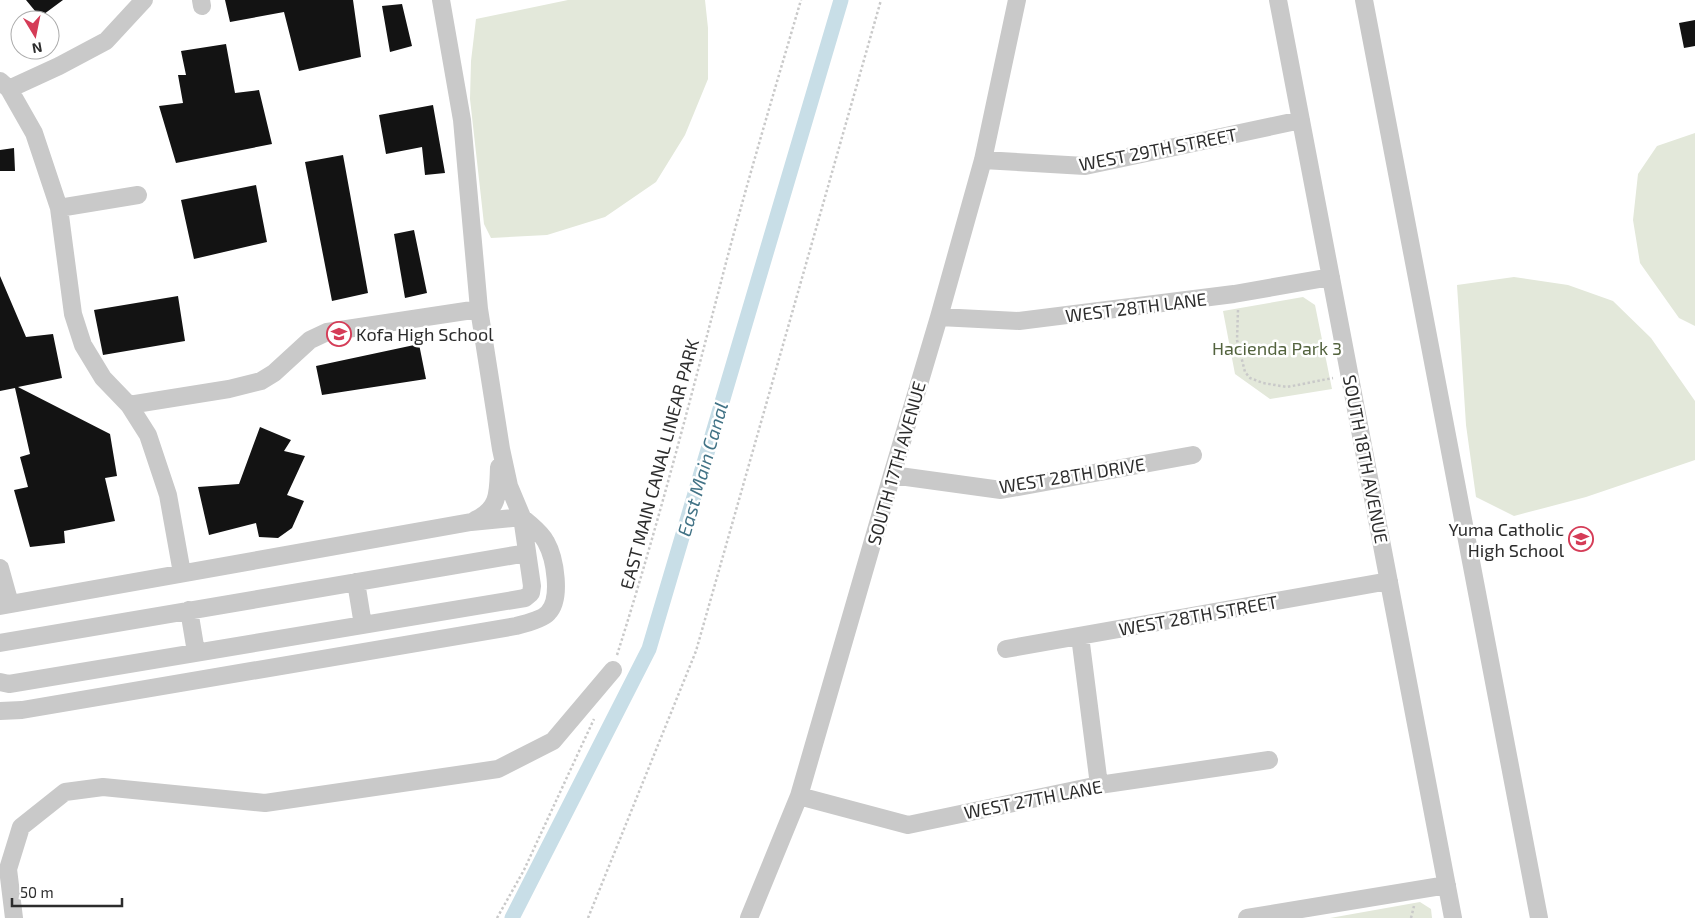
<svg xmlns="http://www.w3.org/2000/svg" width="1695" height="918" viewBox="0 0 1695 918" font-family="'Exo 2',sans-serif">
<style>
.green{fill:#e3e8da}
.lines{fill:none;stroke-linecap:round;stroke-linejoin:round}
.canal{stroke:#c8dee7;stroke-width:15}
.building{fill:#131313}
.path{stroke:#c9c9c9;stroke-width:2.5;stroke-dasharray:2.5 2.5;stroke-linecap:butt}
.minor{stroke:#c9c9c9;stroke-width:18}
.labels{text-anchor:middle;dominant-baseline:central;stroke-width:5;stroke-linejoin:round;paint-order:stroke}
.street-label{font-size:18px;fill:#2c2c2c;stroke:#fff}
.poi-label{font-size:18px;fill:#2c2c2c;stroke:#fff;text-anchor:start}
.park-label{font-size:18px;fill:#53633e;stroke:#fff}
.water-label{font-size:19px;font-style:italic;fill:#427386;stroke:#fff}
</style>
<rect width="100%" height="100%" fill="#fff"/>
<path class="green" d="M568,0H705L708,28V79L685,135L656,182L605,217L547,235L491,238L484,224L470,99L471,61L476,19Z
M1695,133V326L1679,318L1640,263L1633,220L1638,174L1657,146Z
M1514,277L1568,285L1613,301L1651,338L1695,401V460L1586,497L1514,516L1476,497L1466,425L1457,285Z
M1303,297L1315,305L1332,389L1270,399L1235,374L1223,311Z
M1420,902L1431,909L1432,918H1330Z"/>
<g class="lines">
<path class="canal" d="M512,918L649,649L841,0"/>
</g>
<path class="building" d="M26,0H63L40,17Z
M225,0H353L361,57L299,71L284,12L230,22Z
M402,4L412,46L390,52L382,6Z
M1695,20V46L1684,48L1679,23Z
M226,44L235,93L259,90L272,144L176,163L159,106L183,103L178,75H186L181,51Z
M433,105L445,173L425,175L422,147L386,154L379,115Z
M14,148L15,171H0V150Z
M343,155L368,293L332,301L305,162Z
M256,185L267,242L194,259L181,200Z
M414,230L427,293L405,298L394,234Z
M0,276L26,337L53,334L62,378L18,387L110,434L117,476L105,478L115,521L64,531L65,543L30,547L14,490L28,487L20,457L30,454L15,388L0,391Z
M178,296L185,341L103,355L94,310Z
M419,344L426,379L322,395L316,366Z
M260,427L291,440L284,451L305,456L287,495L304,501L292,528L278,538L259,537L256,523L209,535L198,487L239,484Z"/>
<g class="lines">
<path class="path" d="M1238,310L1237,340L1245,372L1250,378L1263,383L1287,387L1333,378
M617,655C659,523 693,389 728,255C751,169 776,85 801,0
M497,918L524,870L594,719
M588,918L696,651L881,0
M1411,918L1414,906"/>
<path class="minor" d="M201,0L202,6
M1278,0L1453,918
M1364,0L1539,918
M0,81L9,89L34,133L59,208L73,314L83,345L103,378L129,405L148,435L168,495L182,573
M9,89L59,66L106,41L144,0
M983,160L1085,166L1301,120
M59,208L138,195
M939,317L1019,321L1234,294L1331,277
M129,405L229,389L261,381L274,373L310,340L327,332L479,309
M892,475L1001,490L1193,455
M475,520C500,509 498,491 499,467
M0,568L10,604
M356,582L363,625
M0,606L471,522L522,517
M189,610L196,652
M1080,636L1099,785
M0,643L527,553
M1006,649L1389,581
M0,682L9,684L525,598L531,593L532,586L522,517L509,486L501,449L479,309L462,120L441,0
M0,711L22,710L516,626C524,624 543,619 548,613C562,599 555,558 546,542C541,532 530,525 522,517
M799,796L908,825L1099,785L1269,760
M14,918L8,869L21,827L65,792L103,787L265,803L498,769L553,741L613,670
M749,918L799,796L892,475L939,317L983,160L1017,0
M1247,918L1447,885"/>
</g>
<defs>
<symbol id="school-ring" viewBox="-11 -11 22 22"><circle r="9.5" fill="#fff" stroke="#d53c57" stroke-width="1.5"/><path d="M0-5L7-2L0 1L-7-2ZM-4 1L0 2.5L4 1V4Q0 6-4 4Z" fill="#d53c57"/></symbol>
</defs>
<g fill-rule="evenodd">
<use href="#school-ring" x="325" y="320" width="28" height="28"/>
<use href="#school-ring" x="1567" y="525" width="28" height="28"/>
</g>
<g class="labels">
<g class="street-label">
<text transform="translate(1158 149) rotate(-11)">WEST 29TH STREET</text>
<text transform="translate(1136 307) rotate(-7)">WEST 28TH LANE</text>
<text transform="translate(1366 459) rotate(79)">SOUTH 18TH AVENUE</text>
<text transform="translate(896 463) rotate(-74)">SOUTH 17TH AVENUE</text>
<text transform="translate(659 464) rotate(-75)">EAST MAIN CANAL LINEAR PARK</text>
<text transform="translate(1072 475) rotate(-9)">WEST 28TH DRIVE</text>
<text transform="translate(1198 615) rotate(-10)">WEST 28TH STREET</text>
<text transform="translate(1033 799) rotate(-11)">WEST 27TH LANE</text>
</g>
<g class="poi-label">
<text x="356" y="334">Kofa High School</text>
<text x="1564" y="529" text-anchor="end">Yuma Catholic<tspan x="1564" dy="21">High School</tspan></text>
</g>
<g class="park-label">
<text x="1277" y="348">Hacienda Park 3</text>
</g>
<g class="water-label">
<text transform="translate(702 469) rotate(-74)">East Main Canal</text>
</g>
</g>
<g transform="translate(35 35) rotate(170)"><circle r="24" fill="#ffffff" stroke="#ababab"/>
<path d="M0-4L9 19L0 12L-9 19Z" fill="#d53c57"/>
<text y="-8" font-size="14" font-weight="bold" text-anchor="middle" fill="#2c2c2c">N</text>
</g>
<path d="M12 898v8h110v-8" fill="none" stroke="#2c2c2c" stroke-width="2.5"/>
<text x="20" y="898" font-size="15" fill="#2c2c2c" stroke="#ffffff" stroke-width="4" paint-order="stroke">50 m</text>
</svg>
